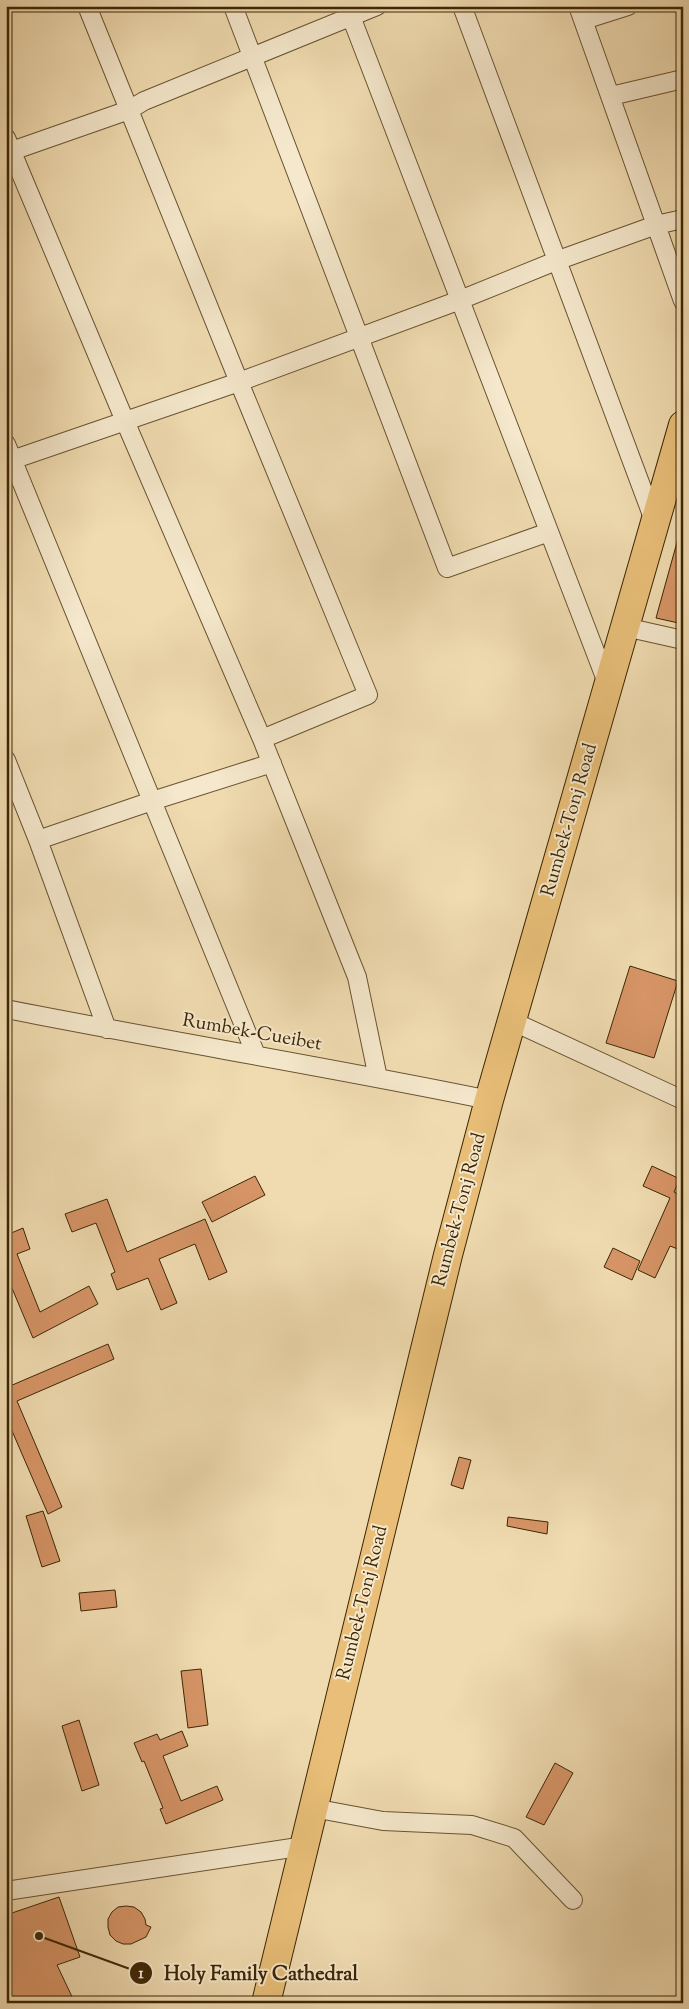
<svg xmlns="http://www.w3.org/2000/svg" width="689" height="2009" viewBox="0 0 689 2009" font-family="'Sorts Mill Goudy',serif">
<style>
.building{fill:#d79567;stroke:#3c2605}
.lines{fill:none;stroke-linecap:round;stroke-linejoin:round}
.minor-casing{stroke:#695330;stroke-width:20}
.primary-casing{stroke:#3c2605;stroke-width:30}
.minor{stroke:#f5e8cc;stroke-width:18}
.primary{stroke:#e8be78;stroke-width:28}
.labels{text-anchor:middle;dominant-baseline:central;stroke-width:4;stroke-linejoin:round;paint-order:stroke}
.street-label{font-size:19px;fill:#3c2605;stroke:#f5e8cc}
.leader{fill:none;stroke:#3c2605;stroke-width:2}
.callout-dot{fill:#3c2605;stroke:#f5e8cc;stroke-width:2}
.mark-label{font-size:15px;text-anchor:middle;font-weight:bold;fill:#fff}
.callout-label{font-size:20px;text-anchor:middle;font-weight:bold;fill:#3c2605;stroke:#f5e8cc;stroke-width:4;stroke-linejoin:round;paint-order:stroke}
</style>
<rect width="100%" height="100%" fill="#f0dbb0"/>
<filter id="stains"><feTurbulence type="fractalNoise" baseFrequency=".004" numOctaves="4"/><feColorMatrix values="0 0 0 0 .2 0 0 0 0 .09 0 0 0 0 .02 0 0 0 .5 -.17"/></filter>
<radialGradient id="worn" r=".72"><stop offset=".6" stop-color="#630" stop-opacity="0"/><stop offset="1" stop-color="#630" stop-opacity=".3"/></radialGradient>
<path class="building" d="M679,535L683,536V624L656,618Z
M630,966L678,981L654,1058L606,1043Z
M652,1166L680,1179L674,1192L683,1197V1219L677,1231L683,1234V1251L670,1246L655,1278L638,1270L670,1198L643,1186Z
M255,1176L265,1195L212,1222L202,1202Z
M107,1199L127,1252L205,1219L227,1272L209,1280L195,1244L159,1259L177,1303L161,1310L148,1278L117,1290L111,1274L115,1272L96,1223L72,1232L65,1214Z
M6,1228L9,1234L23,1228L30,1249L17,1254L40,1312L89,1286L98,1304L33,1338L6,1274Z
M613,1248L640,1261L632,1280L604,1267Z
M108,1344L114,1359L17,1401L62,1507L48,1514L6,1417V1377L10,1386Z
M459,1457L471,1460L463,1489L451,1485Z
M43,1511L60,1561L42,1567L26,1516Z
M508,1517L548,1522L547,1534L507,1526Z
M115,1590L117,1607L81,1611L79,1593Z
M201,1669L208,1725L188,1728L181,1671Z
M79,1720L99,1785L82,1791L62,1726Z
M182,1731L188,1746L163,1756L181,1801L217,1786L223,1800L166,1824L160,1809L163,1808L144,1761L142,1762L134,1743L157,1734L160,1740Z
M555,1763L573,1773L544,1825L526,1817Z
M59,1897L80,1957L57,1965L75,2003H6V1915Z
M126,1906L134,1907L141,1912L145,1919L146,1925L151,1927L146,1937L131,1944H123L116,1941L110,1935L108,1927V1919L112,1912L118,1907Z"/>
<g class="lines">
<defs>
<path id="minor" d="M87,6L239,382L368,695L262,739
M233,6L447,568L549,532
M347,6L608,685
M462,6L655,523
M578,6L683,301
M584,20L628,6
M611,96L683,79
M6,138L125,421L262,739L357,977L378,1078
M6,153L129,110L144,101L377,6
M6,444L256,1055
M6,462L239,382L460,300L556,261L656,225L683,219
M625,627L683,640
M6,760L38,840L107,1029
M38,840L152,801L272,763
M6,1009C167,1041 329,1067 489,1100
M512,1021L683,1100
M313,1808L383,1821L472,1825L514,1838L573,1900
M6,1891L305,1846"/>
<path id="primary" d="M266,2003L448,1255L489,1100L683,425"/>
</defs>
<use href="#minor" class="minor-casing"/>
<use href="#primary" class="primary-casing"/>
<use href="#minor" class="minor"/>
<use href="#primary" class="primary"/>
</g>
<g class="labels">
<g class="street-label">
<text transform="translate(570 820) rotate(-74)">Rumbek-Tonj Road</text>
<text transform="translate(252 1033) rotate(10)">Rumbek-Cueibet</text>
<text transform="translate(460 1210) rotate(-75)">Rumbek-Tonj Road</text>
<text transform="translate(363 1603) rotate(-76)">Rumbek-Tonj Road</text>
</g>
</g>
<path class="leader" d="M39 1936L141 1973"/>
<g class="callout-dot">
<circle cx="39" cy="1936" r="5"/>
<circle cx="141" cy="1973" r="12"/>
</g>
<g class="mark-label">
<text x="141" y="1978">1</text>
</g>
<g class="callout-label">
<text x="261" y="1980">Holy Family Cathedral</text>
</g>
<rect width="689" height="2009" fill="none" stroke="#f0dbb0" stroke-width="25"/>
<rect x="8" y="8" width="674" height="1994" fill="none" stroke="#3c2605" stroke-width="2.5"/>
<rect x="12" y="12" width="664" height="1984" fill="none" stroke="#3c2605"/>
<rect width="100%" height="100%" filter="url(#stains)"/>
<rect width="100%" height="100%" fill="url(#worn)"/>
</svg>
